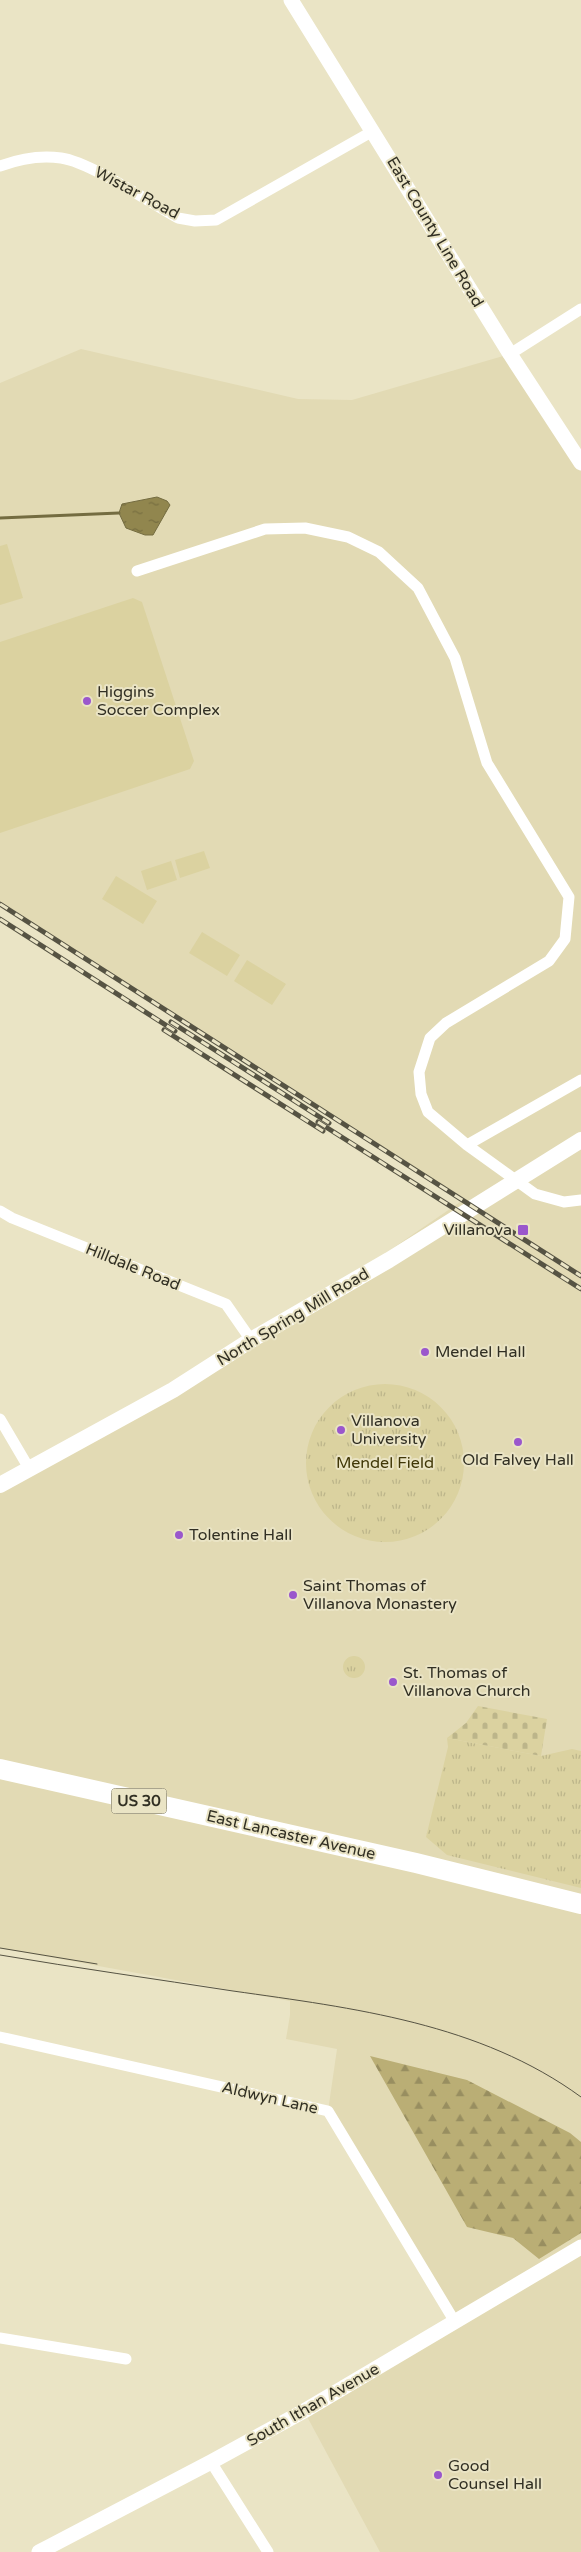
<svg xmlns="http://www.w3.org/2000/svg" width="581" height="2552" viewBox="0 0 581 2552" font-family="'Varela Round',sans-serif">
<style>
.built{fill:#e2dab4}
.grass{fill:url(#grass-tufts)}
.forest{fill:url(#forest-firs)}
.cemetery{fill:url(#cemetery-stones)}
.pitch{fill:#dbd2a0}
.water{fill:url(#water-ripples);stroke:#746c41}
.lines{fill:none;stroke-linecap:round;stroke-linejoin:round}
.stream{stroke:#746c41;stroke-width:3}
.minor{stroke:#fff;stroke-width:11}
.tertiary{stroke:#fff;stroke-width:15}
.secondary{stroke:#fff;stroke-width:16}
.trunk{stroke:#fff;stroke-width:20}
.tram{stroke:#565343;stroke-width:1}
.rail-casing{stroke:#565343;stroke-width:5}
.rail{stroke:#eae4c5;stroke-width:3;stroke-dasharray:9;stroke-linecap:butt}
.poi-dot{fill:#9a57cc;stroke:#eae4c5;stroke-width:2}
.labels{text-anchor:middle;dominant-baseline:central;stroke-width:4;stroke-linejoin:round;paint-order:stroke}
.shield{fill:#eae4c5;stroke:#686554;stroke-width:1}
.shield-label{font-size:15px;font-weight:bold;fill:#312f23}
.street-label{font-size:16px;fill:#312f23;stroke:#eae4c5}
.poi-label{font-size:16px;fill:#312f23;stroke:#eae4c5;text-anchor:start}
.park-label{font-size:16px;fill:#403707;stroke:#eae4c5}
</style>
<defs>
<pattern id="grass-tufts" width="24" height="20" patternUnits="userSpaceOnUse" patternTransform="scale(1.25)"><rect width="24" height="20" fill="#dbd2a0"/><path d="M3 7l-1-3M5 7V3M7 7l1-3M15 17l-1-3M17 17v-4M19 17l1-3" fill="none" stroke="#bcb58a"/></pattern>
<pattern id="forest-firs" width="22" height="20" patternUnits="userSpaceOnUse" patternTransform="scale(1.25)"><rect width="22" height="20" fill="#baae75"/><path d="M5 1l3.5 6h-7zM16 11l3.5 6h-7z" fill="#988e60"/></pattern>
<pattern id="cemetery-stones" width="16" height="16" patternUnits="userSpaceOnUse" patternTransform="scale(1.25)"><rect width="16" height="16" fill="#dbd2a0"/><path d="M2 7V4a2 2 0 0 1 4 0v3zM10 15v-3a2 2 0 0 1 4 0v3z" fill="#bcb58a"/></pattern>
<pattern id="water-ripples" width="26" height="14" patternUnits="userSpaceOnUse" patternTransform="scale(1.25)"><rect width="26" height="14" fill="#91864e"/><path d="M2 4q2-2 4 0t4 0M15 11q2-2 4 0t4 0" fill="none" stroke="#776e40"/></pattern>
</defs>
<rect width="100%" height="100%" fill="#eae4c5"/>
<path class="built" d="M81,349L298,399L352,400L510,354L581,467V2552H380L304,2411L455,2322L328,2111L337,2049L286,2039L290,2015V2001L0,1948V1485L342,1283L463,1200L0,904V383Z"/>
<path class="grass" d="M306 1463a79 79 0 1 1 158 0a79 79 0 1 1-158 0Z
M343 1667a11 11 0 1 1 22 0a11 11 0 1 1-22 0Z
M447,1738L541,1756L572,1749L581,1751V1888L447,1855L426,1837L448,1747Z"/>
<path class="forest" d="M370,2056L467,2080L570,2133L581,2142V2233L539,2259L513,2238L467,2227Z"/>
<path class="cemetery" d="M478,1706L547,1719L541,1756L447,1738L466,1723Z"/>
<path class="pitch" d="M7,544L23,598L0,605V546Z
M133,598L142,602L194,761L190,769L0,833V642Z
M204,851L210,868L180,878L175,860Z
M171,861L177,880L147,890L141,871Z
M116,876L157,901L143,924L102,899Z
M202,932L240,955L227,976L189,953Z
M247,960L286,984L272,1005L234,981Z"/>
<path class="water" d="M157,497L167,501L170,505L153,535H145L126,528L119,513L122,504Z"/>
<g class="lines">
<path class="stream" d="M0,518L119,513"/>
<path class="minor" d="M0,166C19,159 41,155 61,158C90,162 149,202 178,218L195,221L216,220L373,131
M510,354L581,309
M137,571L265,529L305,528L348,537L379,552L418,588L455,658L487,763L569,897L565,939L549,961L446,1023L430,1038L419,1072L421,1094L428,1112L467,1145L535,1194L564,1202L581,1200
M467,1145L581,1080
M0,1211L12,1218L226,1304L251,1340
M0,1419L30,1470
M0,2037L328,2111L455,2322
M0,2338L126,2359
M211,2462L268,2552"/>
<path class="tertiary" d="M291,0L510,354L581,463
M39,2552L211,2462L304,2411L581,2247"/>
<path class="secondary" d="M0,1485L173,1390L251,1340L389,1260L581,1140"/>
<path class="trunk" d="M0,1769L416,1863L581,1904"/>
<path class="tram" d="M0,1948L97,1964
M0,1955C77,1968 155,1979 233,1991C353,2008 480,2023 581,2097"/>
<defs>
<path id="rail" d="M0,904L581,1276
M0,919L175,1031
M171,1022L329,1123
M164,1030L323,1131
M318,1122L581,1289"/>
</defs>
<use href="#rail" class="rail-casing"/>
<use href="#rail" class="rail"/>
</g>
<g class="poi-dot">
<circle cx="87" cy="701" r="5"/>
<rect x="517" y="1224" width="12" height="12" rx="2.5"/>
<circle cx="425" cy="1352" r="5"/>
<circle cx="341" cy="1430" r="5"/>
<circle cx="518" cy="1442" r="5"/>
<circle cx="179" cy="1535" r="5"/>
<circle cx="293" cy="1595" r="5"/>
<circle cx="393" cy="1682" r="5"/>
<circle cx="438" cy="2475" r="5"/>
</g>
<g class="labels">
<rect class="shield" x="111.5" y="1788.5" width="55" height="25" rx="4"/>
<g class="shield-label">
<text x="139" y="1801">US 30</text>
</g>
<g class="street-label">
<text transform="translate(137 193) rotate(28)">Wistar Road</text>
<text transform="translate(435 232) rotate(59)">East County Line Road</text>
<text transform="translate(133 1267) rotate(22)">Hilldale Road</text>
<text transform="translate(293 1317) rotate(-31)">North Spring Mill Road</text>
<text transform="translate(291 1835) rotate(13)">East Lancaster Avenue</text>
<text transform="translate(270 2098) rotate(13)">Aldwyn Lane</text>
<text transform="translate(313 2405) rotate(-30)">South Ithan Avenue</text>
</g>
<g class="poi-label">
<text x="97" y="692">Higgins<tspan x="97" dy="18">Soccer Complex</tspan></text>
<text x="512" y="1230" text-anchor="end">Villanova</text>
<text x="435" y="1352">Mendel Hall</text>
<text x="351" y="1421">Villanova<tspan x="351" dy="18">University</tspan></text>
<text x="518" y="1460" text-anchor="middle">Old Falvey Hall</text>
<text x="189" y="1535">Tolentine Hall</text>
<text x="303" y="1586">Saint Thomas of<tspan x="303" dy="18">Villanova Monastery</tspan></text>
<text x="403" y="1673">St. Thomas of<tspan x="403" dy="18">Villanova Church</tspan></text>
<text x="448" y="2466">Good<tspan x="448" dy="18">Counsel Hall</tspan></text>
</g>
<g class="park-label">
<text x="385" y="1463">Mendel Field</text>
</g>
</g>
</svg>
